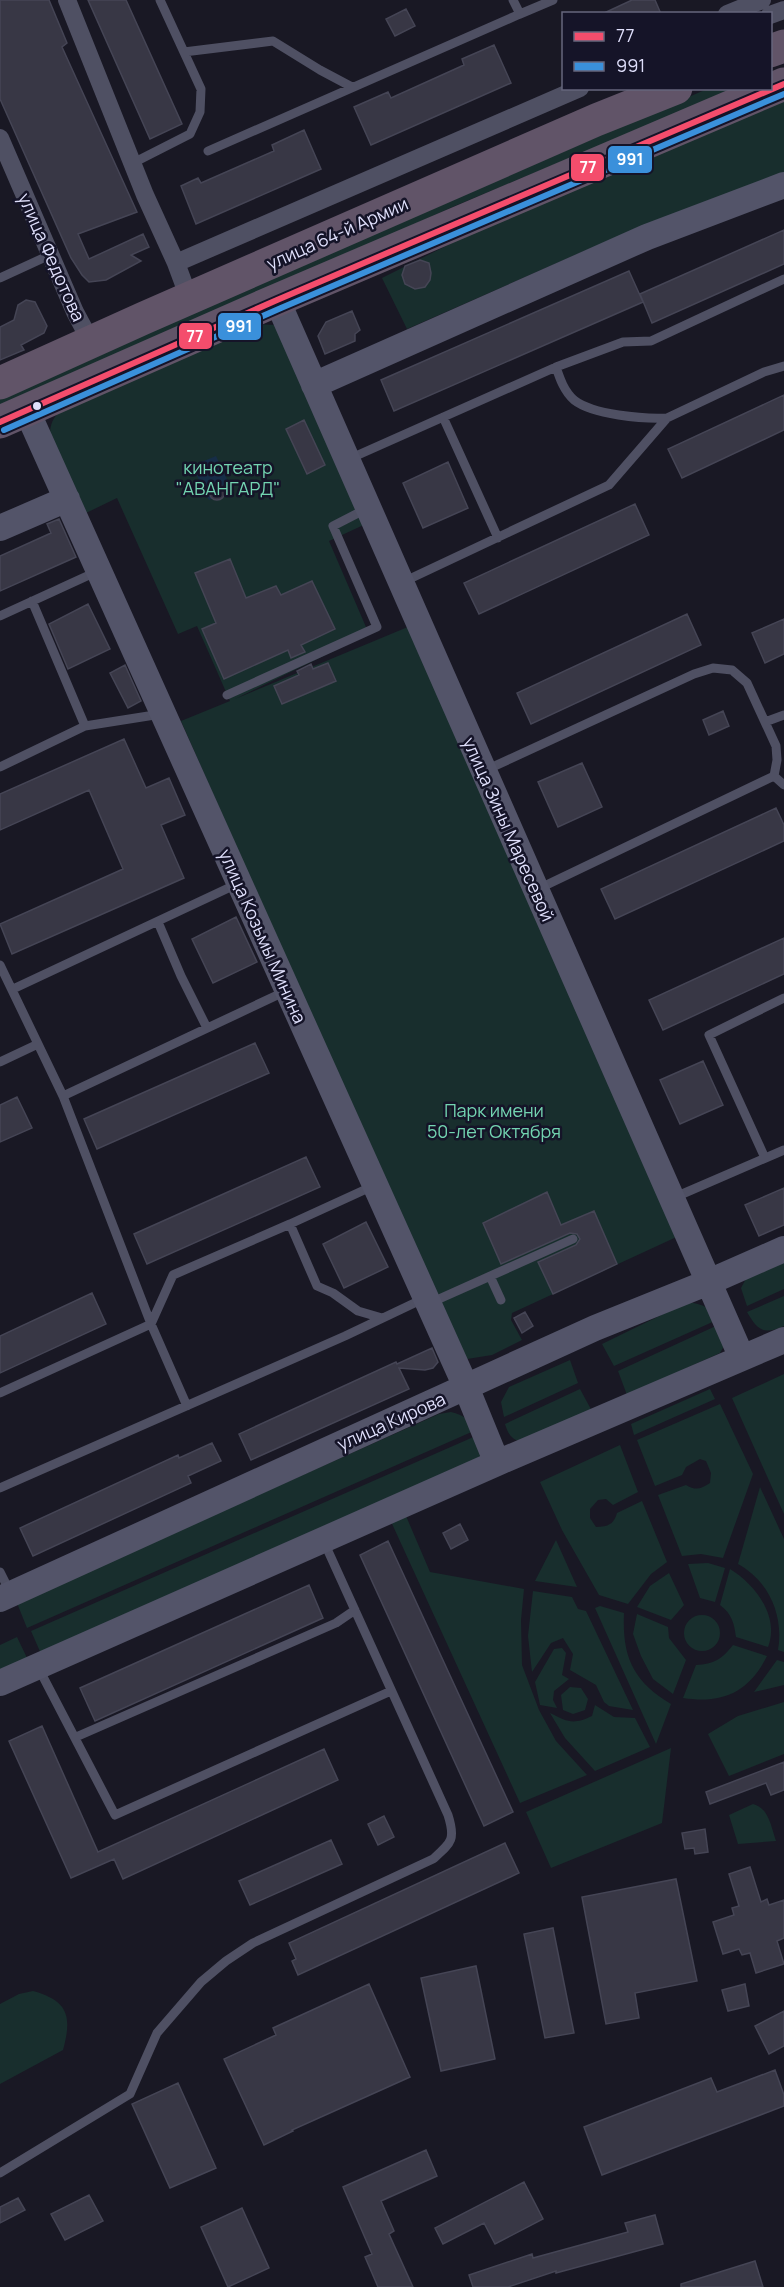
<svg xmlns="http://www.w3.org/2000/svg" width="784" height="2287" viewBox="0 0 784 2287" font-family="Manrope,sans-serif">
<style>
.green{fill:#182e2d}
.water{fill:#162d47}
.building{fill:#383745;stroke:#454555;stroke-width:1.5}
.lines{fill:none;stroke-linecap:round;stroke-linejoin:round}
.lane{stroke:#4f5063;stroke-width:9}
.street{stroke:#4f5063;stroke-width:18}
.secondary{stroke:#535469;stroke-width:26}
.highway{stroke:#615468;stroke-width:33}
.bus-1-casing{stroke:#151428;stroke-width:10}
.bus-2-casing{stroke:#151428;stroke-width:10}
.bus-1{stroke:#f44d6c;stroke-width:6}
.bus-2{stroke:#3a90db;stroke-width:6}
.bus-dot{fill:#dfdffb;stroke:#151428;stroke-width:2}
.labels{text-anchor:middle;dominant-baseline:central;stroke-width:5;stroke-linejoin:round;paint-order:stroke}
.street-label{font-size:18px;fill:#dfdffb;stroke:#151428}
.park-label{font-size:18px;fill:#73d4b1;stroke:#151428}
.line-badge{stroke:#151428;stroke-width:2}
.badge-label{font-size:16px;text-anchor:middle;font-weight:bold;fill:#fff}
</style>
<rect width="100%" height="100%" fill="#191824"/>
<path class="green" d="M707,89H736L457,205L0,410V397Z
M784,99V176L591,248L407,329L382,278L472,233Z
M254,324L275,325L370,522L329,541L369,634L235,699L415,624L683,1234L512,1313L511,1320L522,1340L492,1355L467,1359L426,1280L181,721L230,701L197,626L178,634L117,498L86,513L50,435C50,424 53,418 60,411Z
M784,1258V1289L747,1306L741,1288L749,1273Z
M784,1296V1326C764,1335 758,1331 747,1312Z
M688,1302C703,1305 710,1306 717,1320L614,1366L602,1344Z
M718,1325L724,1346L720,1353L627,1395L618,1371Z
M570,1360L578,1383L504,1417L501,1402L509,1387Z
M784,1374V1514L732,1398Z
M580,1389L593,1413C582,1418 532,1442 524,1442C512,1441 508,1434 505,1424Z
M710,1389L715,1399L634,1435L631,1424Z
M720,1404L753,1474L723,1558L701,1554L682,1556L658,1495L686,1485C696,1491 701,1489 710,1483L711,1473L706,1461L700,1459L686,1467L682,1475L655,1486L637,1440Z
M451,1412C464,1415 470,1420 476,1430L27,1628L17,1603L439,1414Z
M478,1435L482,1452L478,1460L42,1656L31,1631Z
M620,1445L638,1492L613,1505L606,1499L598,1500L590,1509V1518L596,1527C608,1527 614,1524 617,1513L642,1501L667,1562L651,1574L628,1604L599,1595L562,1530L540,1482Z
M760,1487L784,1539V1652L778,1650C784,1616 769,1581 738,1564Z
M403,1509L430,1572L524,1589L521,1620L522,1665L539,1710L556,1741L587,1775L520,1803L388,1515Z
M556,1540L577,1587L535,1581Z
M708,1563L725,1568L715,1602L700,1598L688,1564Z
M730,1569C755,1584 780,1617 768,1647L736,1637C734,1623 732,1614 720,1605Z
M669,1573L684,1605L671,1620L637,1607L650,1586Z
M533,1591L572,1597L578,1609L586,1611L633,1710L609,1706L604,1702L596,1685L570,1670L573,1654L563,1638L551,1643L532,1672L528,1636Z
M600,1606L624,1613C622,1657 633,1681 671,1704L656,1744L595,1608Z
M637,1614L668,1627L669,1638L686,1660L673,1694L653,1679L641,1656L633,1634Z
M684 1633a18 18 0 1 1 36 0a18 18 0 1 1-36 0Z
M17,1637L28,1660L0,1673V1645Z
M733,1645L767,1656C749,1692 723,1704 683,1698L696,1665C714,1664 722,1659 733,1645Z
M562,1648L566,1653L562,1675L569,1679L554,1691L553,1700L557,1708L540,1705L535,1682L554,1649Z
M777,1660L784,1662V1685L754,1692Z
M570,1687L581,1688L588,1699L585,1710L573,1714L563,1710L561,1695Z
M784,1702V1754L729,1776L708,1734L738,1716Z
M595,1705L614,1717L635,1718L650,1747L595,1771L565,1738L550,1713C568,1722 573,1725 592,1716Z
M671,1748L662,1823L551,1868L526,1812Z
M753,1804C769,1808 771,1827 776,1841L738,1844L729,1815Z
M33,1991C69,2001 72,2017 63,2050L0,2084V2004L19,1994Z"/>
<path class="water" d="M216,456L232,490L209,500L192,466Z"/>
<path class="building" d="M0,0H49L67,43L62,47L137,212L78,234L89,259L143,234L149,247L131,255L141,261L106,280L89,282L82,275L71,258L0,99Z
M88,0H126L182,124L150,139Z
M632,0H655L661,14H602Z
M406,9L415,26L395,36L386,19Z
M494,45L511,83L371,145L354,107L388,92L391,98L464,65L462,59Z
M304,130L321,169L196,224L181,186L198,178L201,183L274,151L272,145Z
M784,230V264L652,323L640,294Z
M420,260L429,263L431,273L430,280L425,287L415,289L405,284L402,275L405,266Z
M629,271L643,302L394,411L381,380Z
M26,300L35,302L47,326L44,333L21,345L24,350L0,360V327L14,320L18,305Z
M352,311L360,330L355,334V341L325,354L318,336L326,322Z
M784,395V430L682,478L668,449Z
M304,420L325,465L307,474L286,429Z
M448,462L468,508L423,528L403,483Z
M209 492a8 8 0 1 1 16 0a8 8 0 1 1-16 0Z
M635,504L649,535L479,614L464,583Z
M59,519L76,557L0,591V556L51,533L47,524Z
M230,559L246,598L276,586L281,595L312,581L335,629L301,645L305,652L291,658L288,650L224,679L202,629L216,623L195,573Z
M88,604L110,649L68,669L49,624Z
M687,614L701,645L531,724L517,693Z
M784,619V654L765,663L752,633Z
M328,663L336,681L282,704L274,686L299,675L297,671L311,664L313,669Z
M125,665L141,701L128,708L110,673Z
M723,711L729,726L709,735L703,720Z
M124,739L146,788L169,778L185,815L161,825L184,878L12,954L0,924L123,869L89,790L0,830V794Z
M582,763L602,807L558,827L538,782Z
M776,808L784,825V841L615,919L601,889Z
M236,917L257,962L213,983L192,939Z
M784,938V974L663,1030L649,1000Z
M255,1043L269,1073L97,1149L84,1119Z
M703,1061L723,1105L680,1124L660,1080Z
M17,1097L32,1128L0,1142V1105Z
M306,1157L320,1187L147,1264L134,1234Z
M784,1188V1225L759,1236L745,1205Z
M547,1192L561,1225L594,1211L617,1264L553,1294L538,1262L576,1245L580,1239L577,1234L570,1233L501,1264L483,1223Z
M366,1222L388,1267L344,1288L323,1244Z
M92,1293L106,1324L0,1373V1336Z
M525,1312L533,1326L522,1333L514,1318Z
M432,1348L438,1362L433,1368L425,1370L399,1368L409,1389L251,1460L239,1434L396,1362L397,1364Z
M212,1443L221,1461L188,1476L191,1483L33,1556L20,1528L178,1455L179,1458Z
M460,1524L468,1540L451,1549L443,1533Z
M388,1541L513,1812L484,1826L360,1555Z
M309,1585L323,1618L95,1721L80,1688Z
M42,1726L98,1852L324,1749L338,1780L123,1879L114,1859L71,1878L9,1741Z
M784,1762V1790L771,1795L766,1783L710,1804L706,1792Z
M384,1816L394,1837L378,1845L368,1824Z
M705,1829L708,1852L695,1854L694,1848L685,1849L682,1833Z
M331,1840L342,1864L250,1905L239,1881Z
M505,1843L519,1873L298,1975L292,1961L296,1959L289,1943Z
M750,1867L761,1902L767,1899L769,1905L784,1900V1938L777,1941L784,1964L756,1973L750,1953L742,1955L739,1949L723,1954L713,1922L734,1915L732,1908L739,1906L729,1874Z
M676,1879L697,1981L635,1993L639,2018L606,2024L582,1897Z
M553,1928L574,2033L545,2038L524,1934Z
M476,1966L495,2059L441,2071L421,1978Z
M369,1984L410,2077L292,2130L293,2131L264,2145L224,2059L276,2035L273,2028Z
M745,1984L749,2006L728,2011L722,1990Z
M784,2011V2046L769,2054L755,2026Z
M775,2070L784,2095V2106L602,2175L584,2127L711,2078L717,2092Z
M178,2083L216,2168L170,2188L132,2104Z
M426,2150L437,2176L381,2201L394,2231L389,2234L413,2287H378L365,2257L372,2254L343,2187Z
M524,2182L543,2219L495,2244L484,2223L443,2244L435,2228Z
M89,2195L103,2221L65,2240L51,2214Z
M18,2198L25,2210L0,2223V2207Z
M242,2208L269,2268L228,2287L201,2227Z
M655,2215L663,2244L556,2273V2271L508,2287H473L469,2275L532,2254L533,2258L628,2232L625,2223Z
M755,2261L763,2287H681V2284Z"/>
<g class="lines">
<path class="lane" d="M513,0L520,14L553,0
M184,52L273,41L320,70L352,87
M208,151L520,14
M133,163L190,134L200,112L201,89L160,0
M0,278L50,255
M556,367C560,379 564,391 574,400C593,415 643,419 667,418
M443,417L498,538
M349,459L556,367L623,342L651,341L784,279
M403,582L609,485L667,418L764,372L784,366
M32,601L85,726
M0,616L98,571
M227,695L377,627L333,526L366,509
M765,722L784,715
M0,767L85,726L161,714
M486,770L694,674L713,668L732,670L747,683L776,746L777,760L774,776L538,889
M774,776L784,785
M158,922L181,976L207,1028
M0,965L63,1096L151,1324L187,1406
M13,989L237,884
M0,1062L38,1044
M63,1096L286,991
M765,1158L709,1035L784,998
M673,1198L784,1150
M290,1224L373,1186
M490,1276L501,1300
M430,1303L573,1239
M0,1393L151,1324L173,1275L290,1224L317,1286L333,1293L358,1311L382,1318
M0,1488L345,1336L425,1298
M0,1572L10,1592
M39,1669L115,1815L391,1691
M76,1737L336,1623L355,1610
M0,2173L130,2094L157,2033L201,1982L226,1961L253,1943L433,1859C451,1843 456,1840 448,1815L324,1542"/>
<path class="street" d="M67,0L145,195L176,263L189,298
M727,14L762,0
M770,15L784,10
M0,138L75,312L91,342
M176,263L580,88"/>
<path class="secondary" d="M277,300L742,1358
M314,385L647,237L784,185
M27,411L466,1387L497,1463
M0,528L67,499
M0,1599L595,1328L709,1282L784,1249
M0,1683L497,1463L784,1340"/>
<path class="highway" d="M770,51L784,46
M0,383L144,318L596,120L676,88
M0,422L277,300L784,84"/>
<defs>
<path id="bus-1" d="M0,422L277,300L784,84"/>
<path id="bus-2" d="M4,430L281,308L784,94"/>
</defs>
<use href="#bus-1" class="bus-1-casing"/>
<use href="#bus-2" class="bus-2-casing"/>
<use href="#bus-1" class="bus-1"/>
<use href="#bus-2" class="bus-2"/>
</g>
<circle class="bus-dot" cx="37" cy="406" r="5"/>
<g class="labels">
<g class="street-label">
<text transform="translate(337 233) rotate(-24)">улица 64-й Армии</text>
<text transform="translate(52 257) rotate(66)">улица Федотова</text>
<text transform="translate(509 829) rotate(66)">улица Зины Маресевой</text>
<text transform="translate(263 936) rotate(66)">улица Козьмы Минина</text>
<text transform="translate(391 1421) rotate(-24)">улица Кирова</text>
</g>
<g class="park-label">
<text x="228" y="467">кинотеатр<tspan x="228" dy="21">"АВАНГАРД"</tspan></text>
<text x="494" y="1110">Парк имени<tspan x="494" dy="21">50-лет Октября</tspan></text>
</g>
</g>
<g class="line-badge">
<rect x="607" y="145" width="46" height="29" rx="6" fill="#3a90db"/>
<rect x="570" y="153" width="35" height="29" rx="6" fill="#f44d6c"/>
<rect x="217" y="312" width="45" height="29" rx="6" fill="#3a90db"/>
<rect x="178" y="322" width="35" height="28" rx="6" fill="#f44d6c"/>
</g>
<g class="badge-label">
<text x="630" y="165">991</text>
<text x="588" y="173">77</text>
<text x="239" y="332">991</text>
<text x="195" y="342">77</text>
</g>
<rect x="562" y="12" width="210" height="78" fill="#151428" stroke="#66657c" stroke-width="1.5"/>
<rect x="574" y="32" width="30" height="9" fill="#f44d6c" stroke="#66657c" stroke-width="1.5"/>
<text x="616" y="42" font-size="18" fill="#dfdffb">77</text>
<rect x="574" y="62" width="30" height="9" fill="#3a90db" stroke="#66657c" stroke-width="1.5"/>
<text x="616" y="72" font-size="18" fill="#dfdffb">991</text>
</svg>
